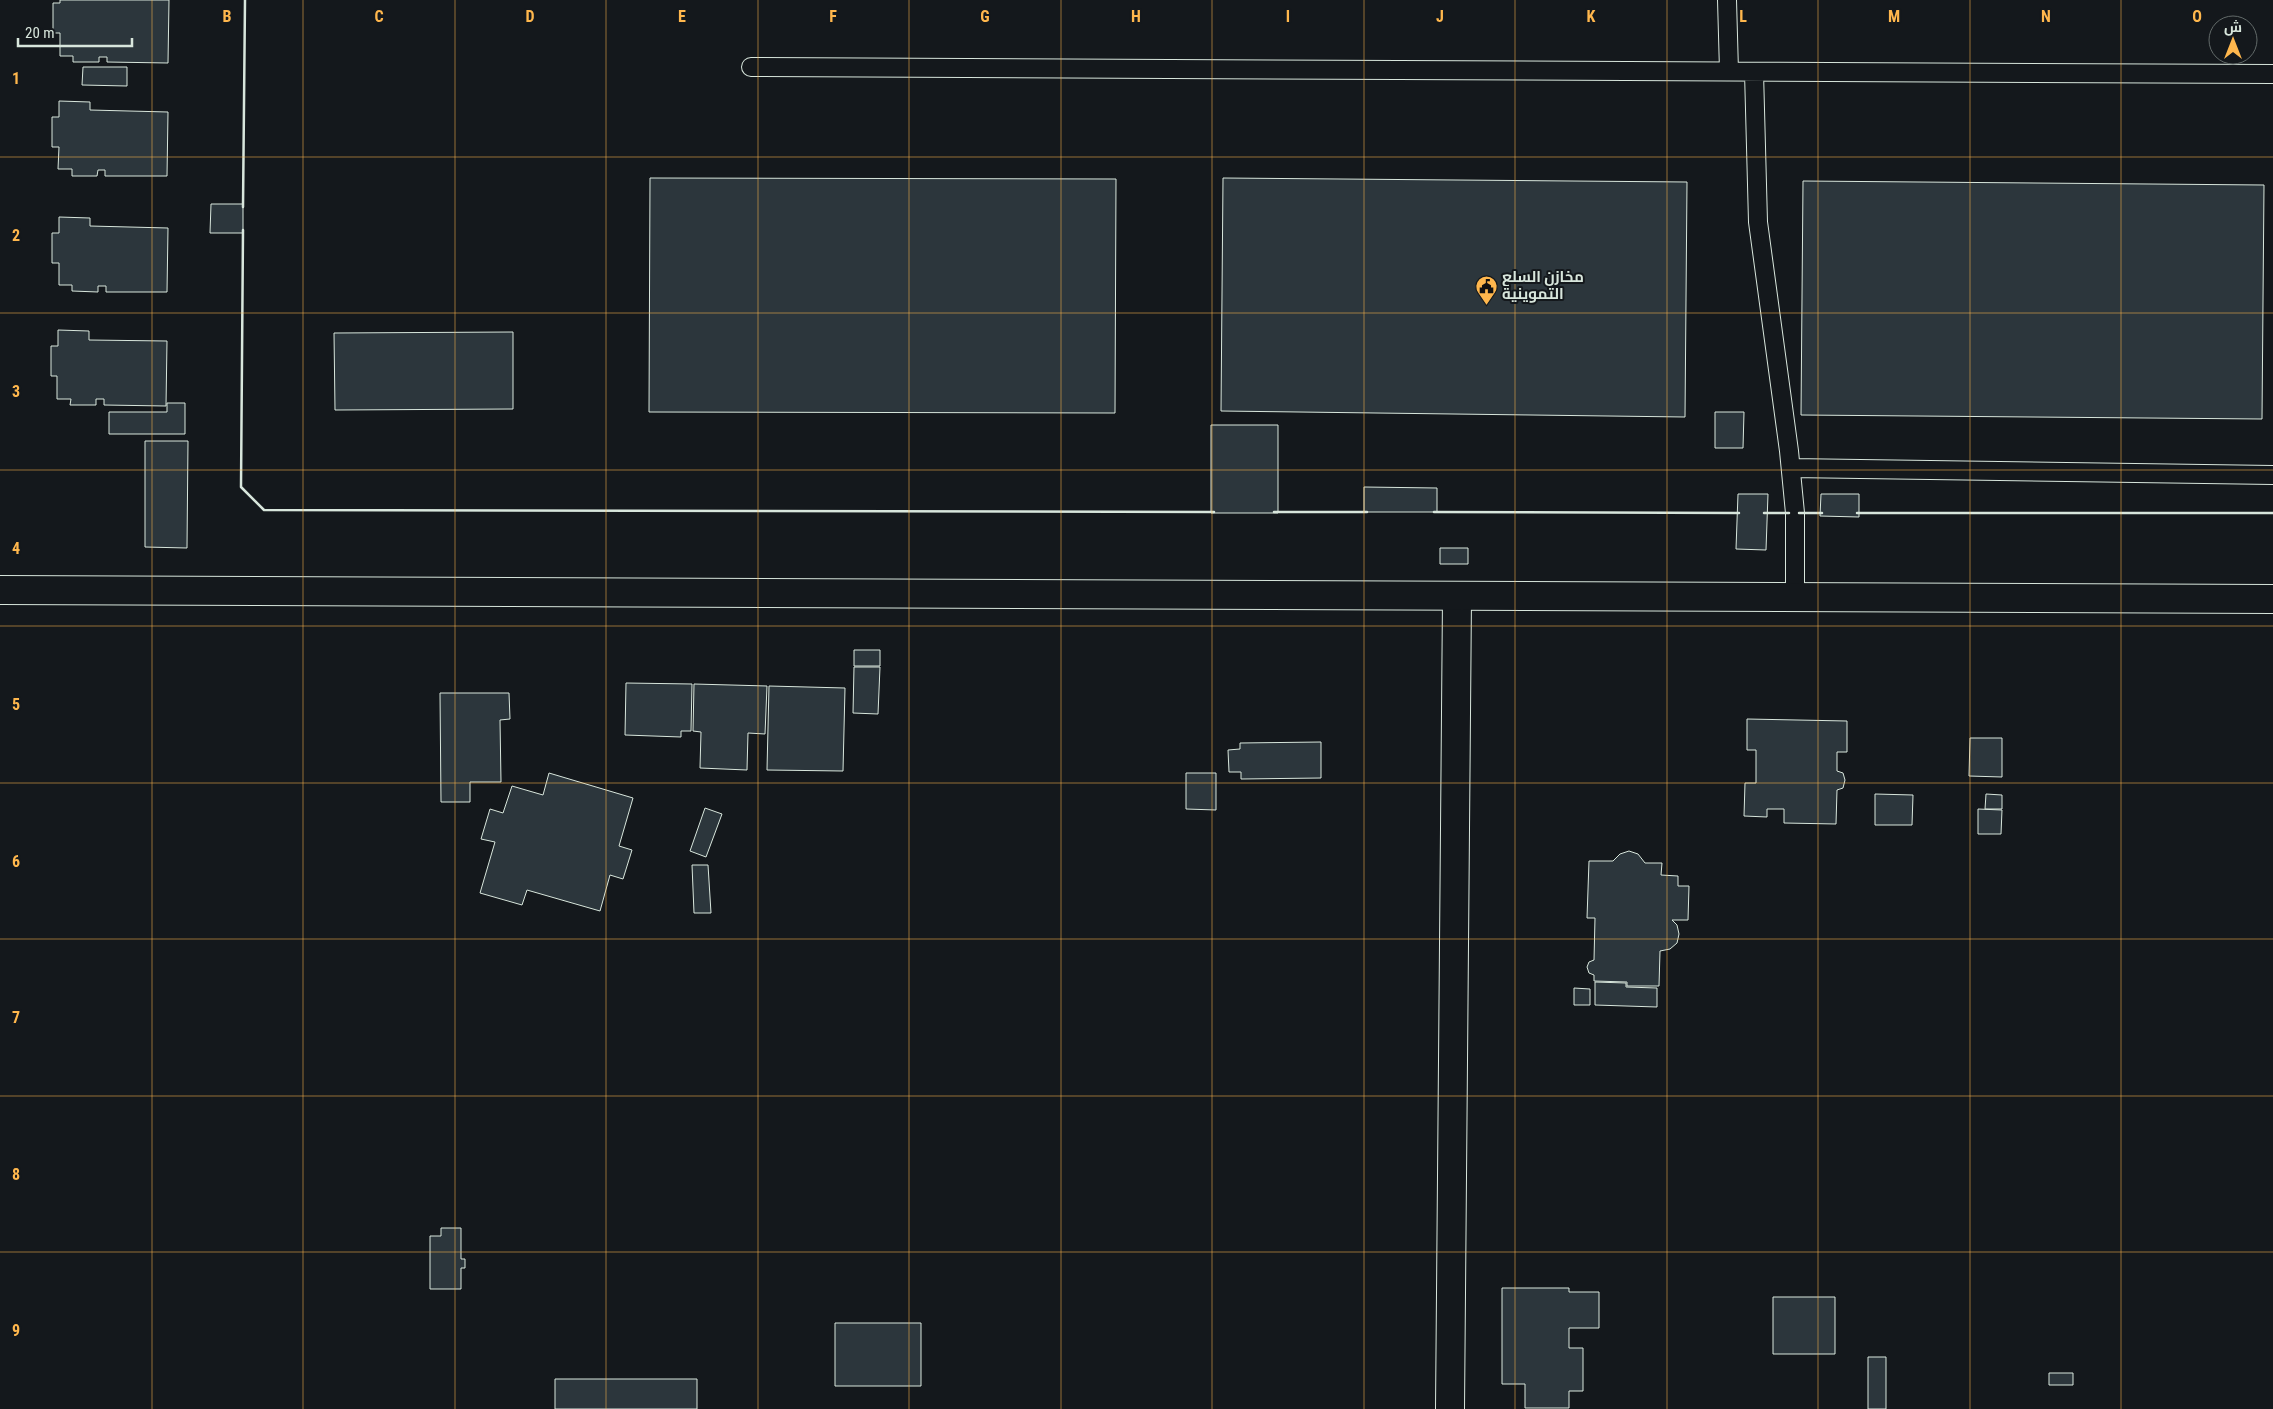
<svg xmlns="http://www.w3.org/2000/svg" width="2273" height="1409" viewBox="0 0 2273 1409" font-family="'Roboto Condensed',Cairo,sans-serif">
<style>
.building{fill:#2c363c;stroke:#d8e6dc}
.lines{fill:none;stroke-linecap:round;stroke-linejoin:round}
.service-casing{stroke:#d8e6dc;stroke-width:20}
.minor-casing{stroke:#d8e6dc;stroke-width:30}
.tertiary-casing{stroke:#d8e6dc;stroke-width:30}
.service{stroke:#14181c;stroke-width:18}
.minor{stroke:#14181c;stroke-width:28}
.tertiary{stroke:#14181c;stroke-width:28}
.wall{stroke:#d8e6dc;stroke-width:2.5}
.grid{fill:none;stroke:#ffb74d;stroke-width:1;stroke-opacity:0.55}
.labels{text-anchor:middle;dominant-baseline:central;stroke-width:4;stroke-linejoin:round;paint-order:stroke}
.poi-label{font-size:15px;font-weight:bold;fill:#d8e6dc;stroke:#14181c;text-anchor:start}
.grid-label{font-size:16px;text-anchor:middle;font-weight:bold;fill:#ffb74d;stroke:#14181c;stroke-width:4;stroke-linejoin:round;paint-order:stroke}
</style>
<rect width="100%" height="100%" fill="#14181c"/>
<path class="building" d="M60,0H169L168,63L107,62V57H99V62H73V56H60V33H53V3H60Z
M83,67H127V86L82,85Z
M59,101L90,102V110L168,112L167,176H105V170H98L97,176H72V169H58L59,147H52V117H59Z
M650,178L1116,179L1115,413L649,412Z
M1223,178L1687,182L1685,417L1221,411Z
M1803,181L2264,185L2262,419L1801,415Z
M211,204H243V233H210Z
M59,217L90,218V226L168,228L167,292H106V286H98V292L72,291V285H59V263H52V233H59Z
M58,330L89,331V340L167,341L166,406L104,405V399H96V405H70L71,399H57V376H51V346H58Z
M513,332V409L335,410L334,333Z
M167,403H185V434H109V412H167Z
M1715,412H1744L1743,448H1715Z
M1211,425H1278V513H1211Z
M145,441H188L187,548L145,547Z
M1364,487L1437,488V512H1364Z
M1738,494H1768L1766,550L1736,549Z
M1821,494H1859V517L1820,516Z
M1440,548H1468V564H1440Z
M854,650H880V666H854Z
M854,667H880L878,714L853,713Z
M626,683L692,684L691,731H681V737L625,735Z
M694,684L767,686L765,734L748,733L747,770L700,768L701,732L693,731Z
M769,686L845,688L843,771L767,770Z
M440,693H509L510,719L500,720L501,782H470V802H441Z
M1747,719L1847,721V752H1837V771L1843,773L1845,780L1843,788L1837,790L1836,824L1784,823V809H1767V817L1744,816L1745,783H1756V750H1747Z
M1970,738H2002V777L1969,776Z
M1321,742V778L1241,779V772H1229L1228,750L1240,749V743Z
M549,773L633,798L619,846L632,850L623,879L610,875L600,911L527,890L522,905L480,893L495,842L481,839L490,809L503,813L512,786L543,795Z
M1186,773H1216V810L1186,809Z
M1875,794L1913,795L1912,825H1875Z
M1986,794L2002,795V809H1985Z
M705,808L722,814L706,857L690,851Z
M1978,809L2002,810L2001,834H1978Z
M1629,851L1638,854L1645,863H1662L1661,875L1678,876V886H1689L1688,920H1672L1677,925L1679,934L1677,943L1670,949L1660,951L1659,986H1627V982L1594,981V975L1589,973L1587,967L1589,962L1594,960L1595,918H1587L1589,861H1613L1620,854Z
M692,865H708L711,913H694Z
M1595,982L1626,983V987L1657,988V1007L1595,1005Z
M1574,988L1590,989V1005H1574Z
M441,1228H461V1259H465V1268H461V1289H430V1236H441Z
M1502,1288H1569V1292H1599V1328H1569V1348H1583V1391H1569V1408H1525V1384H1502Z
M1773,1297H1835V1354H1773Z
M835,1323H921V1386H835Z
M1868,1357H1886V1409H1868Z
M2049,1373H2073V1385H2049Z
M555,1379H697V1409H555Z"/>
<g class="lines">
<defs>
<path id="service" d="M1727,0L1729,71
M751,67L2273,74
M1754,72L1758,222L1789,451L1795,513V598
M1791,468L2273,475"/>
<path id="minor" d="M1450,1409L1457,597"/>
<path id="tertiary" d="M0,590L2273,599"/>
</defs>
<use href="#service" class="service-casing"/>
<use href="#minor" class="minor-casing"/>
<use href="#tertiary" class="tertiary-casing"/>
<use href="#service" class="service"/>
<use href="#minor" class="minor"/>
<use href="#tertiary" class="tertiary"/>
<path class="wall" d="M243,207L245,0
M243,230L241,487L264,510L1214,512
M1274,512H1367
M1434,512L1739,513
M1764,513H1789
M1799,513H1822
M1857,513H2273"/>
</g>
<path class="grid" d="M152,0V1409M303,0V1409M455,0V1409M606,0V1409M758,0V1409M909,0V1409M1061,0V1409M1212,0V1409M1364,0V1409M1515,0V1409M1667,0V1409M1818,0V1409M1970,0V1409M2121,0V1409M0,157H2273M0,313H2273M0,470H2273M0,626H2273M0,783H2273M0,939H2273M0,1096H2273M0,1252H2273"/>
<defs>
<symbol id="civic-pin" viewBox="-11 -11 22 30"><path d="M0 17L-7.5 6A9.5 9.5 0 1 1 7.5 6Z" fill="#ffb74d" stroke="#14181c"/><path d="M-.6-6.5H3V-4.5H.6V-3L4-1V1h2V6H-6V1h2V-1L-.6-3ZM-1.2 2.5V6h2.4V2.5Z" fill="#111"/></symbol>
</defs>
<g fill-rule="evenodd">
<use href="#civic-pin" x="1474" y="274" width="25" height="34"/>
</g>
<g class="labels">
<g class="poi-label">
<text x="1502" y="277">مخازن السلع<tspan x="1502" dy="17">التموينية</tspan></text>
</g>
</g>
<g class="grid-label">
<text x="227" y="22">B</text>
<text x="379" y="22">C</text>
<text x="530" y="22">D</text>
<text x="682" y="22">E</text>
<text x="833" y="22">F</text>
<text x="985" y="22">G</text>
<text x="1136" y="22">H</text>
<text x="1288" y="22">I</text>
<text x="1440" y="22">J</text>
<text x="1591" y="22">K</text>
<text x="1743" y="22">L</text>
<text x="1894" y="22">M</text>
<text x="2046" y="22">N</text>
<text x="2197" y="22">O</text>
<text x="16" y="84">1</text>
<text x="16" y="241">2</text>
<text x="16" y="397">3</text>
<text x="16" y="554">4</text>
<text x="16" y="710">5</text>
<text x="16" y="867">6</text>
<text x="16" y="1023">7</text>
<text x="16" y="1180">8</text>
<text x="16" y="1336">9</text>
</g>
<g transform="translate(2233 40)"><circle r="24" fill="#14181c" stroke="#626a69"/>
<path d="M0-4L9 19L0 12L-9 19Z" fill="#ffb74d"/>
<text y="-8" font-size="14" font-weight="bold" text-anchor="middle" fill="#d8e6dc">ش</text>
</g>
<path d="M18 38v8h114v-8" fill="none" stroke="#d8e6dc" stroke-width="2.5"/>
<text x="25" y="38" font-size="15" fill="#d8e6dc" stroke="#14181c" stroke-width="4" paint-order="stroke">20 m</text>
</svg>
